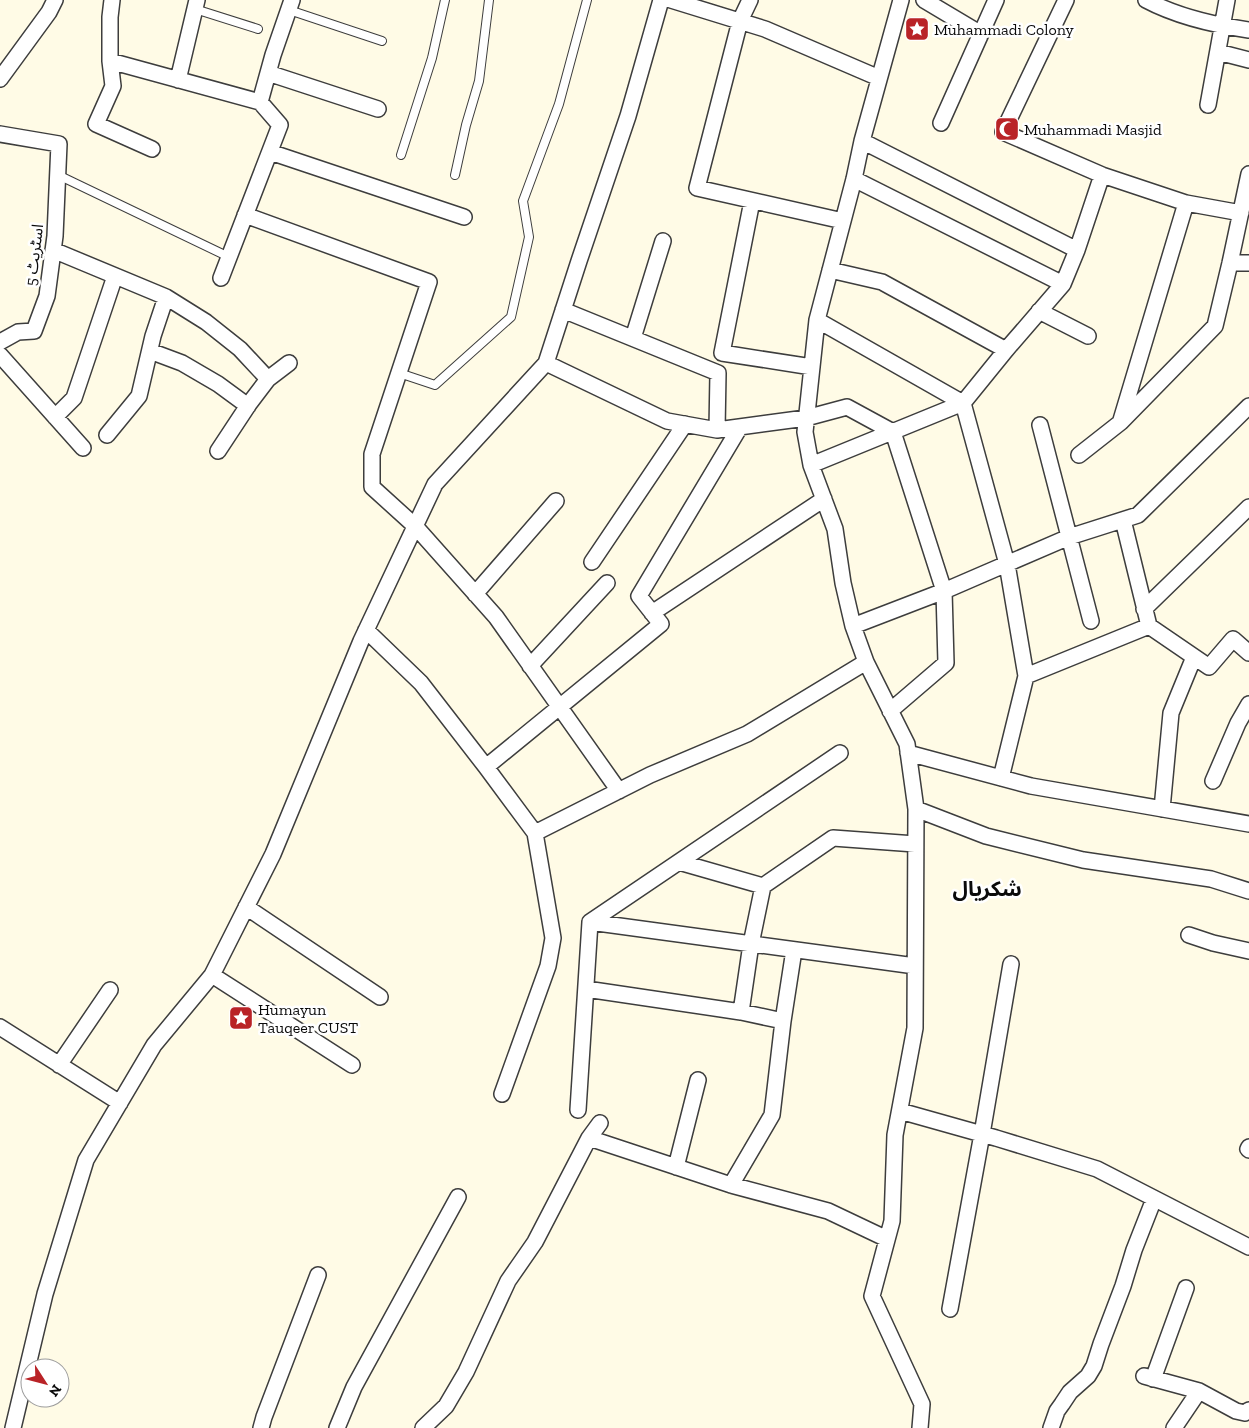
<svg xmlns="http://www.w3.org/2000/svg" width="1249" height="1428" viewBox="0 0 1249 1428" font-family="'Zilla Slab','Noto Sans Arabic',serif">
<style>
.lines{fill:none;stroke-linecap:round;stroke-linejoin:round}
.lane-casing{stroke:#3d3d3d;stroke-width:10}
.street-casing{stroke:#3d3d3d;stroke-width:18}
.lane{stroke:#fff;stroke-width:8}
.street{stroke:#fff;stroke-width:15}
.labels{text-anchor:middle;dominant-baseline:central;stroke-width:5;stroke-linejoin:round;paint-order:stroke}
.poi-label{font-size:16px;fill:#0a0a0a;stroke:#fff;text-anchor:start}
.street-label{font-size:16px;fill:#0a0a0a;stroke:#fff}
.district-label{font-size:21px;font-weight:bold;fill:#0a0a0a;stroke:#fff}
</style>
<rect width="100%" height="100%" fill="#fffbe6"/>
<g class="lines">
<defs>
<path id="lane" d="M195,9L258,29
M289,10L382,41
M401,155L432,58L445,0
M58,175L229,257
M455,175L466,125L479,81L489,0
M399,373L435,385L511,317L529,237L523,201L559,104L587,0"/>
<path id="street" d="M112,0L110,17V61L113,86L96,124L152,149
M671,0L765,29L879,78
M750,0L740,21L697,188L843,221
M901,0L862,141L854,179L817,320L805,432L811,465L835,529L843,583L853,626L866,662L907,744L916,809L915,1028L895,1135L892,1221L872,1296L922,1404L920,1428
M924,0L981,34
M1066,0L1003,132L1102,175L1186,203L1241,213
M1146,0C1178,17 1214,25 1249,30
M1218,52L1249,60
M110,61L260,102L280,125L221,278
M268,73L378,109
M0,79L49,12L55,0
M178,80L197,0
M260,102L273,55L292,0
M1208,105L1227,0
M941,123L996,0
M0,134L59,144L55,236L47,296L34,331L18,332L0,342
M862,141L1077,250
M270,152L464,217
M854,179L1063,284L1077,250L1102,175
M752,201L722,353L812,367
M245,215L429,282L372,454V487L415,526L496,617L619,791
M53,250L166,297L206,322L240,349L268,379
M1230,263H1249
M830,270L882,282L1006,350
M563,310L718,373L717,430
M1039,311L1088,336
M817,320L963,403L1007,564L1026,676L1001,778
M633,338L663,241
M150,351L182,363L218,384L248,406
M0,355L83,448
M546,363L667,421L717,430L806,418L847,407L893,432L944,591L946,663L890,711
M55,417L74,398L115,276
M1121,420L1186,203
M1040,425L1091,621
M107,435L139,396L153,336L166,297
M218,451L249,404L268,379L289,363
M1079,455L1121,422L1215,326L1230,263L1249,174
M811,465L963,403L1006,350L1063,284
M1123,520L1149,626L1209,667L1233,639L1249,653
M592,562L685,424
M475,594L556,501
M1144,609L1249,507
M652,613L824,499
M853,626L944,591L1069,537L1138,515L1249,406
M366,630L421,683L486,767L535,833L553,938L548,966L502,1094
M530,666L607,583
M1026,676L1149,626
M908,753L1031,786L1249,824
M486,767L661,624L639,596L740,427
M1213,781L1238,723L1249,704
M916,809L986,836L1083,860L1211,879L1249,891
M1162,809L1171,713L1194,657
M535,833L650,775L747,734L866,662
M679,862L763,886
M246,907L380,997
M590,922L915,966
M590,922L840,753
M1189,935L1213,943L1249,951
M212,975L352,1065
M586,989L741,1012L783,1021
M741,1012L751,944L763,886L833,838L915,844
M0,1027L120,1103
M59,1065L110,990
M578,1110L590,922
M900,1111L996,1138L1097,1169L1249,1247
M589,1138L731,1185L828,1211L887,1239
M1249,1147L1248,1149L1249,1150
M676,1167L698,1080
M731,1185L772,1115L783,1021L794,950
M950,1309L982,1134L1011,964
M1144,1376L1199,1391L1236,1411L1245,1413L1249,1410
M1153,1379L1186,1288
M13,1428L45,1294L86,1160L154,1045L212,975L273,854L361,641L435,484L546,363L579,261L628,116L661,0
M261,1428L264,1417L318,1275
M337,1428L354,1387L458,1197
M423,1428L446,1406L466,1372L508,1281L535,1242L589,1138L600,1123
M1051,1428L1057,1411L1062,1404L1070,1392L1088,1376L1094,1366L1101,1344L1123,1286L1134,1250L1154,1199
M1174,1428L1199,1391"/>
</defs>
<use href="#lane" class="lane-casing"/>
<use href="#street" class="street-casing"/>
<use href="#lane" class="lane"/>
<use href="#street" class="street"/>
</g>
<defs>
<symbol id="sight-square" viewBox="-11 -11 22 22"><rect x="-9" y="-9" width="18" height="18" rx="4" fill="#b92327" stroke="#fff"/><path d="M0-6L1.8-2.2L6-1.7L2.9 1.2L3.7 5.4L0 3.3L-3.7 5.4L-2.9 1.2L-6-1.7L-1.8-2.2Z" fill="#fff"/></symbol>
<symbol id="mosque-square" viewBox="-11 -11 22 22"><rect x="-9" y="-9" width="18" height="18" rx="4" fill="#b92327" stroke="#fff"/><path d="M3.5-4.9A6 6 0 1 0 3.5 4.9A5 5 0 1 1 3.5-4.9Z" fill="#fff"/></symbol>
</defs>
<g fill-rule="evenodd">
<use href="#sight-square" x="903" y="15" width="28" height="28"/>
<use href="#mosque-square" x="993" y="115" width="28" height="28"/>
<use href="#sight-square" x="227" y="1004" width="28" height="28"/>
</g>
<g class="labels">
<g class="poi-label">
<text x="934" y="29">Muhammadi Colony</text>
<text x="1024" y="129">Muhammadi Masjid</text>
<text x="258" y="1009">Humayun<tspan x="258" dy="18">Tauqeer CUST</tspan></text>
</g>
<g class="street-label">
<text transform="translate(34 255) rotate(-83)">اسٹریٹ 5</text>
</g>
<g class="district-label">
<text x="987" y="888">شکریال</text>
</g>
</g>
<g transform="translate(45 1383) rotate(126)"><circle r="24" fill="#ffffff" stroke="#9d9d9d"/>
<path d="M0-4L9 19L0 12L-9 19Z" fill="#b92327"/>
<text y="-8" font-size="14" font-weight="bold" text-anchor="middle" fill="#0a0a0a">N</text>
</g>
</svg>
